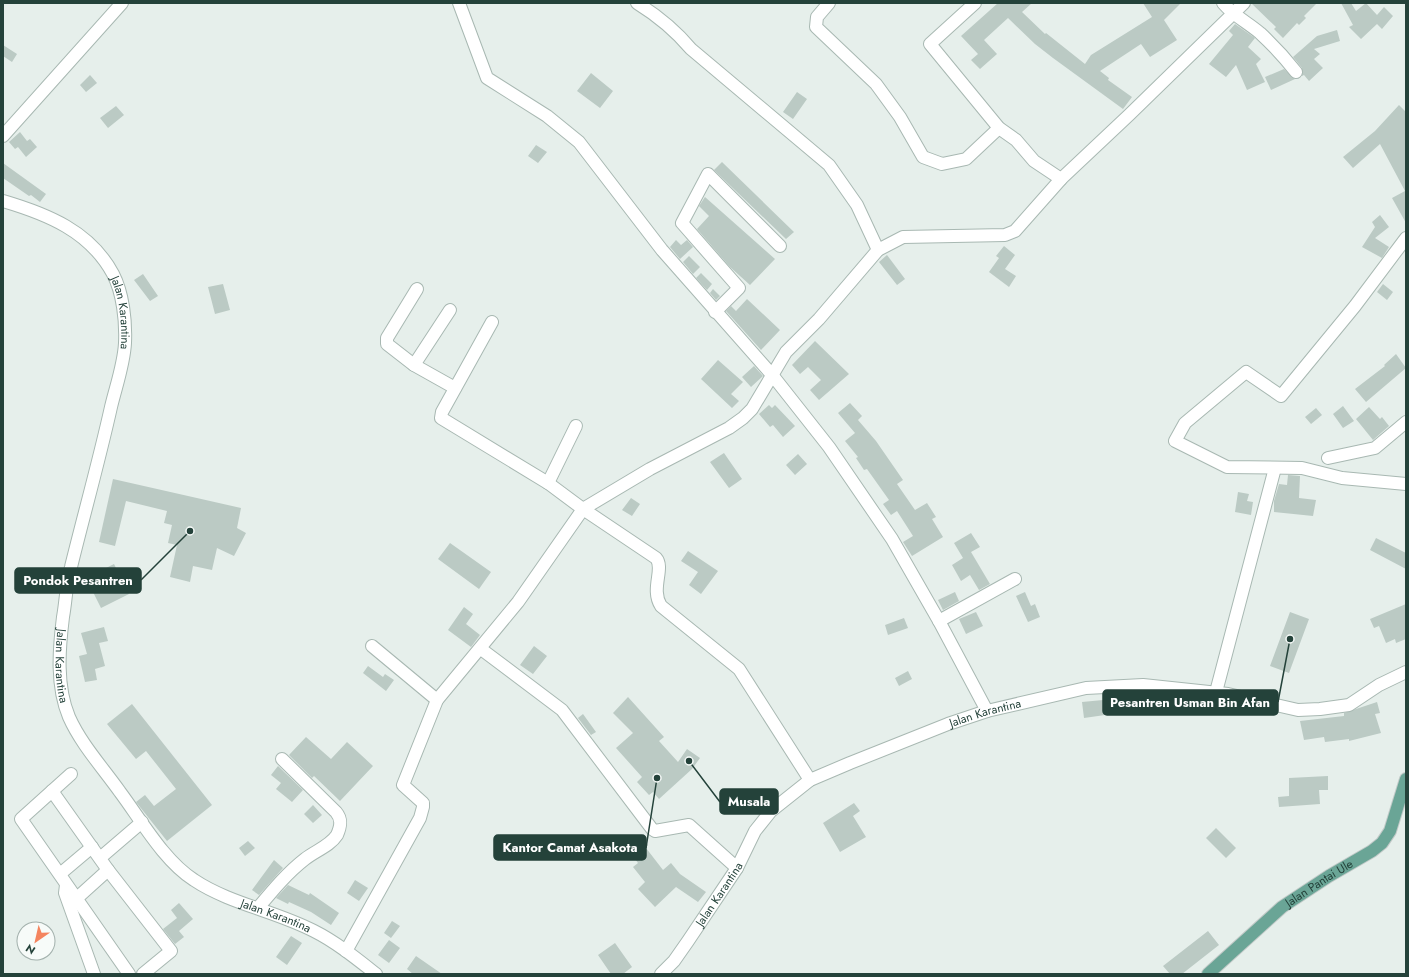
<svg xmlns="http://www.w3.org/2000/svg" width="1409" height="977" viewBox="0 0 1409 977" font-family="Jost,sans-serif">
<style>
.building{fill:#bbcac4}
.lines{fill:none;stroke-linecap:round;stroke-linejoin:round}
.minor-casing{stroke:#a8b8b2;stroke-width:14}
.major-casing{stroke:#c2cac8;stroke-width:14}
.minor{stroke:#fff;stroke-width:12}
.major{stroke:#6aa596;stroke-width:12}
.labels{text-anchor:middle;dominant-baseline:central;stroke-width:3;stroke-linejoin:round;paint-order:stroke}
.street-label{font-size:12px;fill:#24423a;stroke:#f7fbf9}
.leader{fill:none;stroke:#24423a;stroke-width:1.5}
.callout-dot{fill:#24423a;stroke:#f7fbf9;stroke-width:1.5}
.callout{fill:#24423a;stroke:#24423a;stroke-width:1.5}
.callout-label{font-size:13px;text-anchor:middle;font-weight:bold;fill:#fff}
</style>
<rect width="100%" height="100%" fill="#e6efeb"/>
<path class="building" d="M998,3H1032L1022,12L1045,34L1046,33L1085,64L1091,55L1152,17L1143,3H1181L1164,20L1177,40L1150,57L1141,44L1100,71L1109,78L1108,80L1132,97L1123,109L1053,58L1035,44L1008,18L984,40L997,54L980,69L971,60L978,54L961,36Z
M1251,3H1317L1304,16L1306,18L1299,25L1297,23L1283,38L1274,29L1276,27Z
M1341,3H1351L1356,11L1366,3L1377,15L1384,7L1393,16L1382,29L1377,24L1361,39L1349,27L1353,25Z
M1235,24L1255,38L1248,47L1261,59L1256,64L1265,82L1247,90L1236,65L1226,77L1209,64L1233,35L1229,31Z
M1337,30L1340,41L1314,49L1320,54L1314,59L1323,68L1309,81L1304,75L1302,76V68L1293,57L1317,36Z
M3,45L17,54L12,62L3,56Z
M1284,69L1295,79L1271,90L1265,77Z
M591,73L613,91L600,108L577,91Z
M90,75L97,83L86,92L80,85Z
M797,92L807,99L793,119L783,112Z
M1399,105L1406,112V223L1392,198L1405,191L1380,144L1353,168L1343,157L1375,131Z
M116,106L124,115L108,128L100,118Z
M20,132L27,141L30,139L37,147L26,157L18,147L15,149L9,142Z
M536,145L547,152L538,163L528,156Z
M722,162L794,232L786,239L714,170Z
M3,163L46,194L40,202L31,195L29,196L3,178Z
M705,197L775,259L750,285L730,267L697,229L709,216L699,206Z
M1380,215L1389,227L1375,238L1389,247L1382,258L1362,247L1375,227L1372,222Z
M676,240L681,245L687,240L693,247L680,259L670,247Z
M1004,246L1015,255L1005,269L1016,276L1009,287L989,272L999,258L996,256Z
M887,255L905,279L897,285L879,262Z
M689,256L700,267L693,274L683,262Z
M701,273L712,284L707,290L696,278Z
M143,274L158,296L150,301L134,280Z
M223,284L230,310L215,314L208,287Z
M1383,284L1393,292L1387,300L1377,292Z
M713,289L720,296L716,300L710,293Z
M747,299L780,330L761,350L726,311L731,306L736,311Z
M815,341L849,374L819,400L810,390L821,380L808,367L800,374L792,365Z
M1396,354L1406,368L1366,402L1355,389L1385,366L1384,365Z
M718,360L743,382L731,394L739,401L732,408L701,379Z
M754,366L763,376L751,387L742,377Z
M850,403L862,416L858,420L876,441L903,480L897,484L915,510L927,503L936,517L932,519L943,537L912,556L903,542L913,536L897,511L891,515L883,504L889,500L867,469L864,470L856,458L858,457L845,441L855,433L838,413Z
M769,405L772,408L775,405L795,426L783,437L773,425L770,427L759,414Z
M1343,406L1354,421L1343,428L1333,414Z
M1369,407L1380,419L1382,417L1389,426L1373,440L1356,419Z
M1316,408L1322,415L1311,424L1305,417Z
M724,453L742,479L729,488L710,462Z
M798,454L807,464L795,475L786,465Z
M1288,475L1300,476L1299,498L1316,500L1313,516L1274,512V501L1279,484L1287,485Z
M113,479L241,508L237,528L246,533L234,556L217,548L212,570L193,566L190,582L170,577L177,545L168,543L172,525L164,523L167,511L126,501L115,546L99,542Z
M1238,492L1249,494L1247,501L1253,502L1251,515L1235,512Z
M631,498L640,504L632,516L622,510Z
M971,533L980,547L971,552L990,584L979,590L970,575L961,581L952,565L963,558L954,543Z
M1376,538L1406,553V569L1370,550Z
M450,543L491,572L479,589L438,559Z
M688,551L718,571L701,594L689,585L698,572L681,561Z
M114,564L129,594L101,608L86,578Z
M955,592L959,601L943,610L938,600Z
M1025,592L1031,606L1035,604L1040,617L1028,622L1016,596Z
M1406,604V639L1396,643L1395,639L1386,643L1379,626L1374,628L1370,619Z
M464,607L473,614L466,624L480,635L471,647L448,630Z
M976,612L983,626L966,634L959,619Z
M1290,612L1309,619L1289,673L1270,666Z
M904,618L908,628L888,635L885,625Z
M104,627L108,641L99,643L105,666L95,669L97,680L85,682L79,656L87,654L81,633Z
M534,646L547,656L533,674L520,665Z
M368,666L383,677L385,674L394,680L386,691L363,673Z
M908,671L912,679L899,686L895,678Z
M628,697L664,737L659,741L678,762L687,749L700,758L692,769L659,799L653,792L649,795L637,782L642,777L616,748L633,733L613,713Z
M1103,700L1105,715L1084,718L1082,702Z
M1377,702L1380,713L1375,714L1381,733L1349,741V739L1325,742L1324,737L1304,740L1300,721L1344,716V713Z
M132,704L212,805L167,841L136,802L145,795L154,806L176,789L146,751L136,759L107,724Z
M583,714L596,732L591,735L578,718Z
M306,737L331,759L347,742L373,766L340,801L314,776L312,778L289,755Z
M278,766L303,790L292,802L276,789L281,783L271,775Z
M1328,776V790H1319L1320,804L1279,807L1278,797L1289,796V778Z
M854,803L860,811L853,816L866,837L840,852L823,823Z
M313,805L322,815L313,823L304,814Z
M1216,828L1236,848L1226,858L1206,838Z
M642,837L648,845L646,848L663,870L671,863L680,874L706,892L698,902L676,887L655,907L638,889L645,882L633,867L638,863L627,849Z
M248,841L255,848L245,856L239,848Z
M274,860L283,868L259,895L252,890Z
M355,880L368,888L359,901L347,893Z
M288,885L309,895L310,893L339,913L331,925L311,912L289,902L288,904L276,898Z
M179,903L193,919L179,931L184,937L175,944L163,929L177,918L171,910Z
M392,921L400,926L391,938L384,933Z
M1208,931L1219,945L1182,974H1170L1163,966Z
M291,936L302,943L287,965L276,957Z
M389,940L400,948L389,963L378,955Z
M615,943L632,967L623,974H611L598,955Z
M416,956L442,974H413L407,969Z"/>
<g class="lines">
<defs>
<g id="minor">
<path d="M459,3L487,78L547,116L579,142L662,250L773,376L829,447L892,539L939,621L987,711"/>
<path d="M637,3C658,16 675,30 691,49L829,165L857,205L878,250"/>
<path d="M829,3L817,17L816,27L876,84L900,117L923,157L942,164L966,159L999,128"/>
<path d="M975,3L930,44L999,128L1016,140L1034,161L1061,179"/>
<path d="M1223,3C1234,16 1247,22 1260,33C1273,45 1285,58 1296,72"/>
<path d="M3,136L122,3"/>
<path id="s1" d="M3,201C47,214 90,231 113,274C123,293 126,321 125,343C124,364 116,386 111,407C99,461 84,514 71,567C66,584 66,601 63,617C59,649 56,686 69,717C81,744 103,768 120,792C141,820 164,861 194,880C230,904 276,911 314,931C336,942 357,959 376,974"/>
<path d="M1406,238L1355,306L1281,396L1246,372L1185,423L1175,441L1227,467L1302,468L1342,478L1406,484"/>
<path d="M417,289L387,338V344L414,365L455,388"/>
<path d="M715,312L739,288L682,223L708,174L780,246"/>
<path d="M492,322L442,412L441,418L548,483L583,509L656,558C665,568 650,589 661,606L739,669L810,780"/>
<path d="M414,365L450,310"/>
<path d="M1328,458L1375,448L1406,422"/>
<path d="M548,483L576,426"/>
<path d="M939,621L1015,579"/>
<path d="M372,646L437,700"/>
<path d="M481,649L562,710L652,829L655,831L689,825L737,868"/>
<path d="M1216,692L1275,468"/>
<path d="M71,774L21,819L129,974"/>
<path d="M52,791L108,870L171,951L143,974"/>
<path d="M100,858L142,822"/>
<path d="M60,874L92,847"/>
<path d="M66,885L65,893L94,974"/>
<path d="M77,898L108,870"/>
<path d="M258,908C273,890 287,873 305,859C315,851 330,846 337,835C341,826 342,819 336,812L282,759"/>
<path d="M346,951L420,818L423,807V803L403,785L437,700L518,602L583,509L650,469L729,428L743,418L752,409L786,352L819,319L878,250L903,237L1005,235L1015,231L1061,179L1129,115L1244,3"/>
<path id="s2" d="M661,974L674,961L688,941L737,868L755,831L771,811L810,780L850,763L948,724L987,711L1086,688L1143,685L1228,694L1298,710L1320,709L1349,705L1379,685L1406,672"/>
</g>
<g id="major">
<path id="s3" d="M1208,974L1282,907L1329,876L1372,851L1382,843L1390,831L1406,779"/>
</g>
</defs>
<use href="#minor" class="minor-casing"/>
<use href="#major" class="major-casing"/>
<use href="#minor" class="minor"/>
<use href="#major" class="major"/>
</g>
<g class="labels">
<g class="street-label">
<text stroke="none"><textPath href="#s1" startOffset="176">Jalan Karantina</textPath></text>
<text stroke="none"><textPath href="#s1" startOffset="537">Jalan Karantina</textPath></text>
<text stroke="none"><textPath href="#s2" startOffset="435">Jalan Karantina</textPath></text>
<text stroke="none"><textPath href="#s3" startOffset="144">Jalan Pantai Ule</textPath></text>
<text stroke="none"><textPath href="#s2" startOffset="99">Jalan Karantina</textPath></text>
<text stroke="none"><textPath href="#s1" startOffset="885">Jalan Karantina</textPath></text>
</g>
</g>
<path class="leader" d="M190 531L141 580M1290 639L1278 702M689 761L720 802M657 778L646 848"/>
<g class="callout-dot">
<circle cx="190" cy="531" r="4"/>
<circle cx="1290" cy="639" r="4"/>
<circle cx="689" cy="761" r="4"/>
<circle cx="657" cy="778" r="4"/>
</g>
<g class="callout">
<rect x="15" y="568" width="126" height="25" rx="4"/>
<rect x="1103" y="690" width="175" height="25" rx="4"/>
<rect x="720" y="789" width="58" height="25" rx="4"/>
<rect x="494" y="835" width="152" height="25" rx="4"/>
</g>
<g class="callout-label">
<text x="78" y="585">Pondok Pesantren</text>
<text x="1190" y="707">Pesantren Usman Bin Afan</text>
<text x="749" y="806">Musala</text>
<text x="570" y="852">Kantor Camat Asakota</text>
</g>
<rect width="1409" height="977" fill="none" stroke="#24423a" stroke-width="8"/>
<g transform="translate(36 941) rotate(214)"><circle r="19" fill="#f7fbf9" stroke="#a3b1ad"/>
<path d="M0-3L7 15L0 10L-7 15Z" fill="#f4845f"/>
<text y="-6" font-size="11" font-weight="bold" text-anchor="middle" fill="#24423a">N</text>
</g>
</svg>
